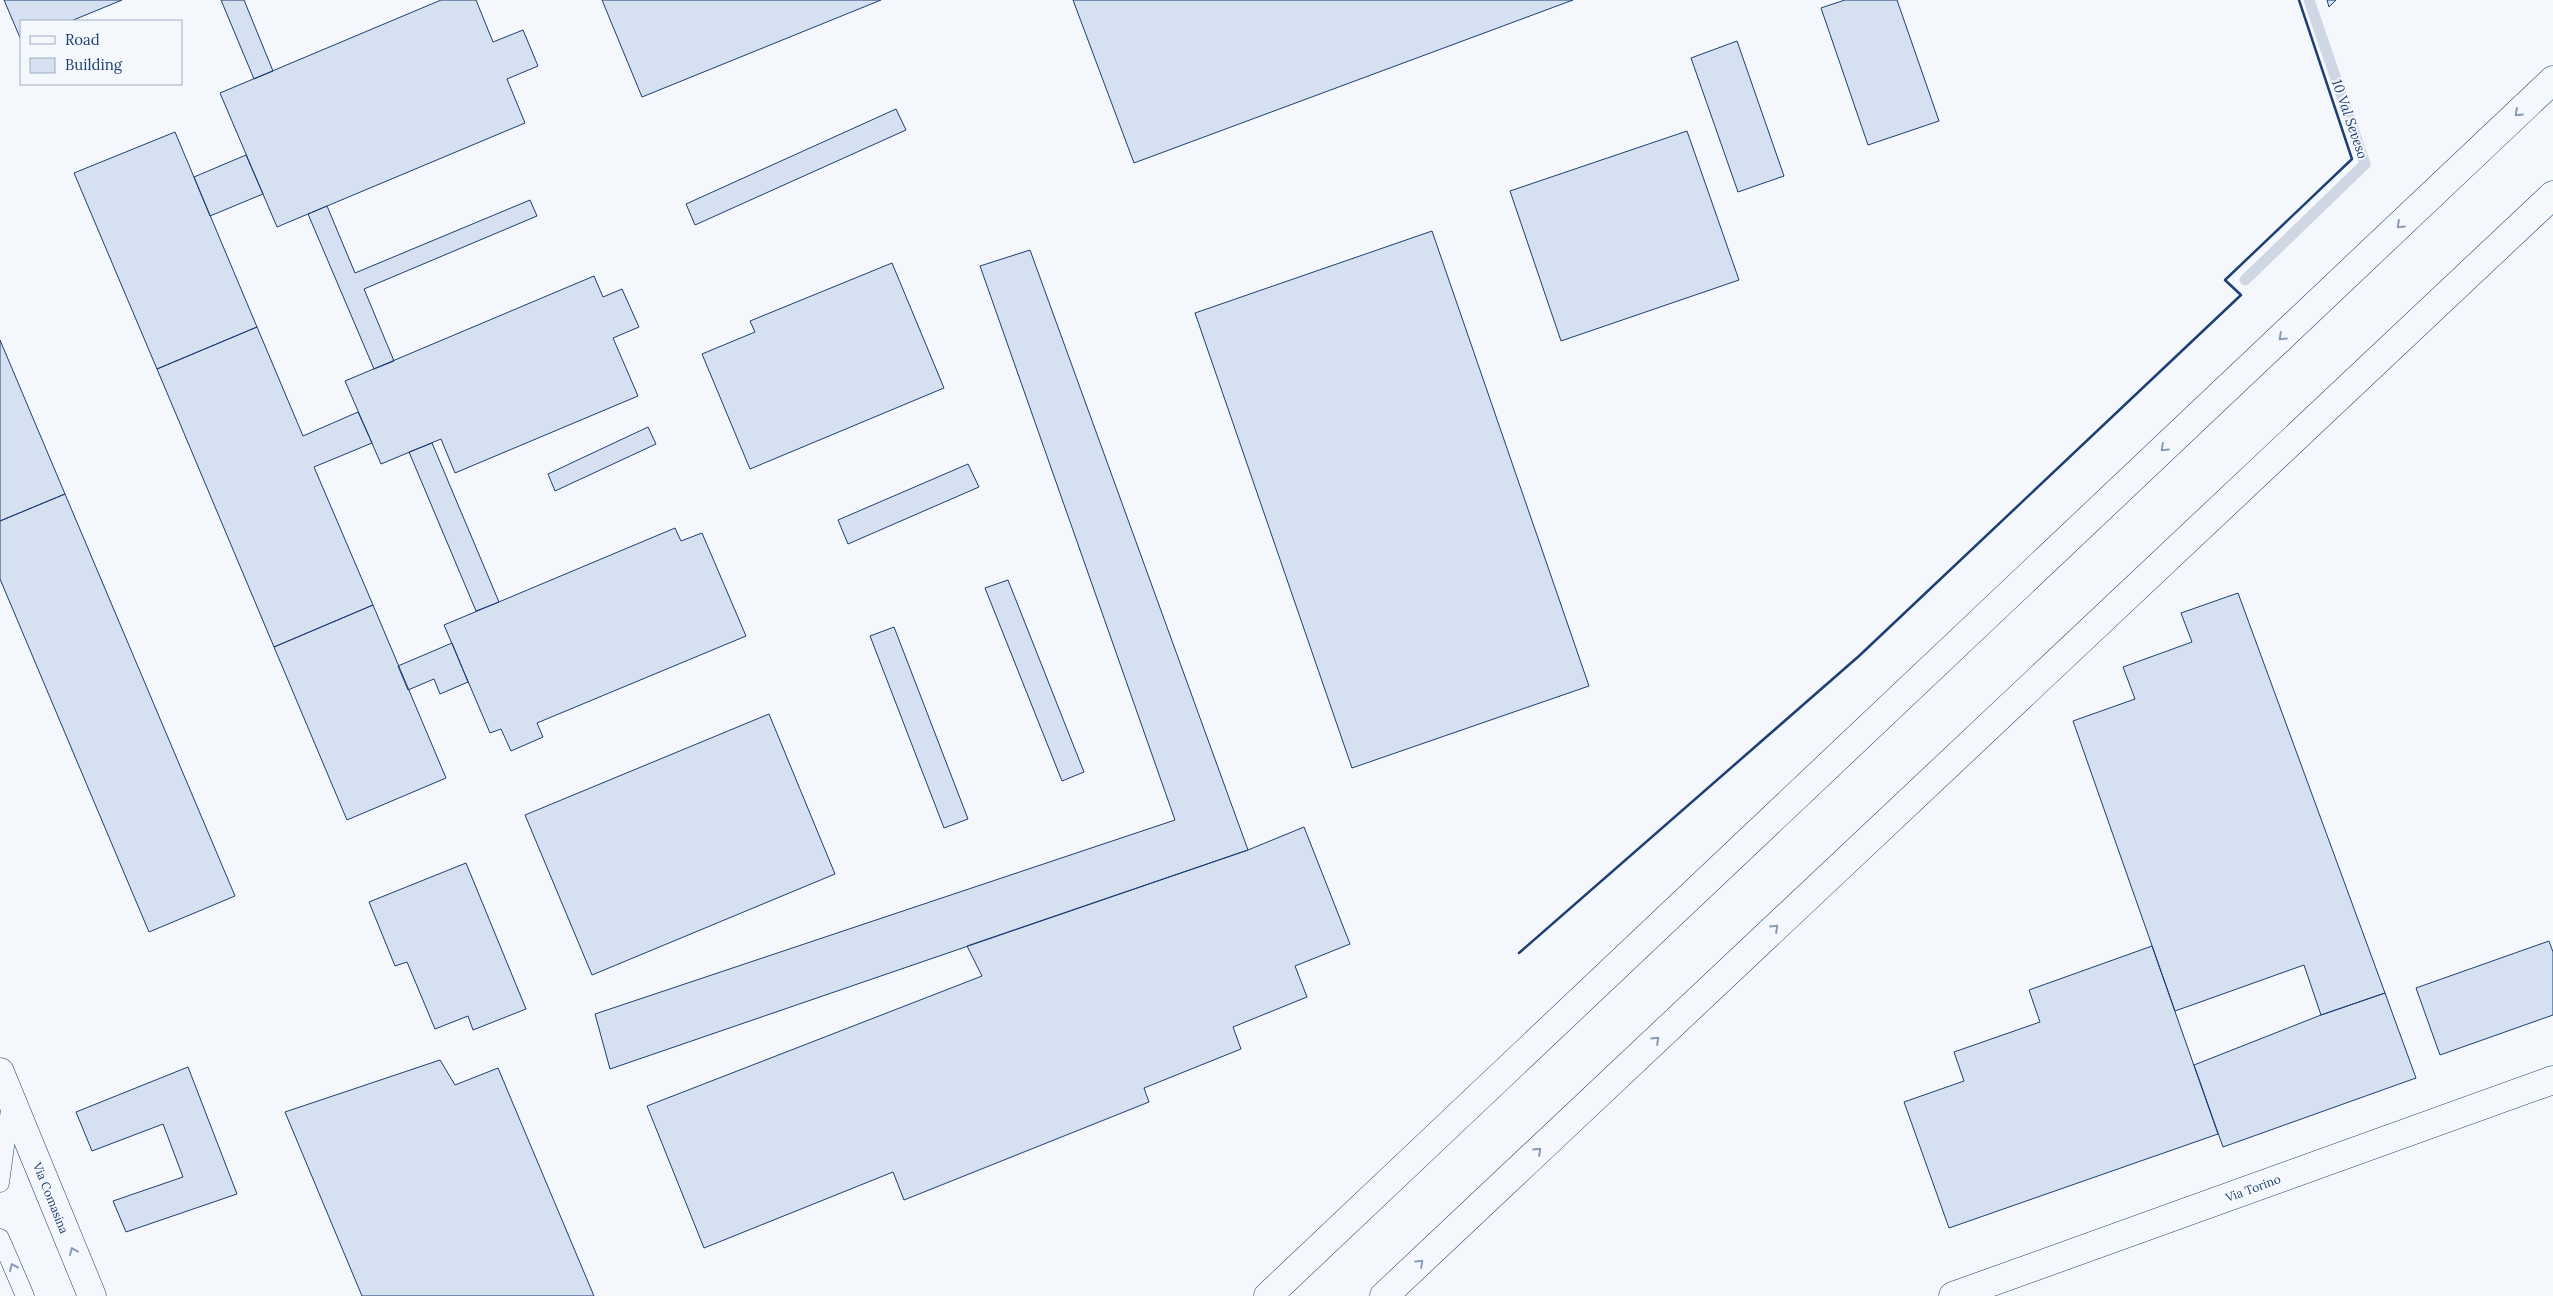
<svg xmlns="http://www.w3.org/2000/svg" width="2553" height="1296" viewBox="0 0 2553 1296" font-family="Lora,serif">
<style>
.lines{fill:none;stroke-linecap:round;stroke-linejoin:round}
.stream{stroke:#cfd7e4;stroke-width:11}
.building{fill:#d5e0f0;stroke:#1d3f73}
.service-casing{stroke:#1d3f73;stroke-width:19}
.minor-casing{stroke:#1d3f73;stroke-width:29}
.secondary-casing{stroke:#1d3f73;stroke-width:29}
.motorway-casing{stroke:#1d3f73;stroke-width:29}
.service{stroke:#f4f7fb;stroke-width:18}
.minor{stroke:#f4f7fb;stroke-width:28}
.secondary{stroke:#f4f7fb;stroke-width:28}
.motorway{stroke:#f4f7fb;stroke-width:28}
.wall{stroke:#1d3f73;stroke-width:2.5}
.oneway{stroke:#889bb7}
.labels{text-anchor:middle;dominant-baseline:central;stroke-width:4;stroke-linejoin:round;paint-order:stroke}
.street-label{font-size:12px;fill:#1d3f73;stroke:#f4f7fb}
.water-label{font-size:14px;font-style:italic;fill:#1d3f73;stroke:#f4f7fb}
</style>
<rect width="100%" height="100%" fill="#f4f7fb"/>
<g class="lines">
<path class="stream" d="M2245,280L2365,164L2309,0"/>
</g>
<path class="building" d="M4,0H122L71,21H21V40Z
M221,0H244L273,71L254,79Z
M441,0H476L493,42L523,30L538,66L507,79L525,123L277,227L220,93Z
M602,0H881L642,97Z
M1073,0H1573L1134,163Z
M1845,0H1897L1939,121L1868,145L1821,8Z
M2327,0H2336L2329,7Z
M1737,41L1784,176L1738,192L1691,58Z
M896,109L906,130L695,225L686,204Z
M1687,131L1739,280L1561,341L1510,191Z
M175,132L257,327L157,369L74,173Z
M246,155L263,194L210,216L194,177Z
M530,200L537,216L364,289L394,361L374,369L308,214L327,206L355,273Z
M1432,231L1589,686L1352,768L1195,313Z
M1030,250L1248,850L610,1069L595,1014L1175,820L980,266Z
M892,263L944,388L750,469L702,354L755,332L750,321Z
M594,276L603,297L622,289L639,327L613,338L638,396L455,473L441,439L381,464L345,381Z
M257,327L303,436L358,412L372,443L314,467L373,605L274,647L157,369Z
M0,340L65,494L0,521Z
M648,427L656,444L555,491L548,474Z
M432,443L499,602L476,611L409,452Z
M968,464L979,487L848,544L838,520Z
M65,494L235,896L149,932L0,579V521Z
M675,528L681,541L702,533L746,636L537,723L543,737L511,751L501,729L490,733L444,625Z
M1008,580L1084,772L1062,781L985,588Z
M2238,593L2385,993L2321,1015L2304,965L2175,1011L2073,721L2135,699L2123,667L2192,642L2181,613Z
M373,605L446,778L347,820L274,647Z
M894,627L968,819L944,828L870,636Z
M452,643L468,682L440,694L434,679L408,690L398,666Z
M769,714L835,874L592,975L525,815Z
M1304,827L1350,944L1295,966L1307,997L1233,1027L1241,1049L1144,1088L1149,1102L904,1200L893,1172L704,1248L647,1106L982,976L967,946L1248,850Z
M466,863L526,1009L473,1030L468,1016L435,1029L407,962L395,966L369,902Z
M2549,941L2553,952V1015L2440,1055L2416,988Z
M2152,946L2218,1134L1949,1228L1904,1102L1964,1081L1954,1052L2040,1022L2029,990Z
M2385,993L2416,1078L2223,1147L2194,1065L2321,1015Z
M440,1060L455,1085L498,1068L594,1296H362L285,1112Z
M188,1067L237,1194L126,1232L113,1201L183,1177L163,1124L92,1151L76,1112Z"/>
<g class="lines">
<defs>
<path id="service" d="M0,1183L11,1102
M0,1238L25,1296"/>
<path id="minor" d="M1953,1296L2553,1080"/>
<path id="secondary" d="M0,1072L92,1296"/>
<path id="motorway" d="M1268,1296L2553,80
M1384,1296L2553,195"/>
</defs>
<use href="#service" class="service-casing"/>
<use href="#minor" class="minor-casing"/>
<use href="#secondary" class="secondary-casing"/>
<use href="#motorway" class="motorway-casing"/>
<use href="#service" class="service"/>
<use href="#minor" class="minor"/>
<use href="#secondary" class="secondary"/>
<use href="#motorway" class="motorway"/>
<path class="wall" d="M1519,953L1859,656L2241,295L2225,280L2352,159L2299,0"/>
</g>
<defs><path id="oneway-chevron" d="M-2-3.5L2.5 0L-2 3.5" fill="none" stroke-width="1.6" stroke-linecap="round" stroke-linejoin="round" transform="scale(1.25)"/></defs>
<g class="oneway">
<use href="#oneway-chevron" transform="translate(2518 113) rotate(137)"/>
<use href="#oneway-chevron" transform="translate(2400 225) rotate(137)"/>
<use href="#oneway-chevron" transform="translate(2282 337) rotate(137)"/>
<use href="#oneway-chevron" transform="translate(2164 448) rotate(137)"/>
<use href="#oneway-chevron" transform="translate(1775 928) rotate(-43)"/>
<use href="#oneway-chevron" transform="translate(1656 1040) rotate(-43)"/>
<use href="#oneway-chevron" transform="translate(1538 1151) rotate(-43)"/>
<use href="#oneway-chevron" transform="translate(73 1251) rotate(-113)"/>
<use href="#oneway-chevron" transform="translate(1420 1263) rotate(-43)"/>
<use href="#oneway-chevron" transform="translate(13 1267) rotate(-114)"/>
</g>
<g class="labels">
<g class="street-label">
<text transform="translate(2253 1188) rotate(-20)">Via Torino</text>
<text transform="translate(51 1198) rotate(68)">Via Comasina</text>
</g>
<g class="water-label">
<text transform="translate(2350 119) rotate(71)">10 Val Seveso</text>
</g>
</g>
<rect x="20" y="20" width="162" height="65" fill="#f4f7fb" stroke="#9eadc5"/>
<rect x="30" y="36" width="25" height="8" fill="#f4f7fb" stroke="#9eadc5"/>
<text x="65" y="45" font-size="15" fill="#1d3f73">Road</text>
<rect x="30" y="58" width="25" height="15" fill="#d5e0f0" stroke="#9eadc5"/>
<text x="65" y="70" font-size="15" fill="#1d3f73">Building</text>
</svg>
